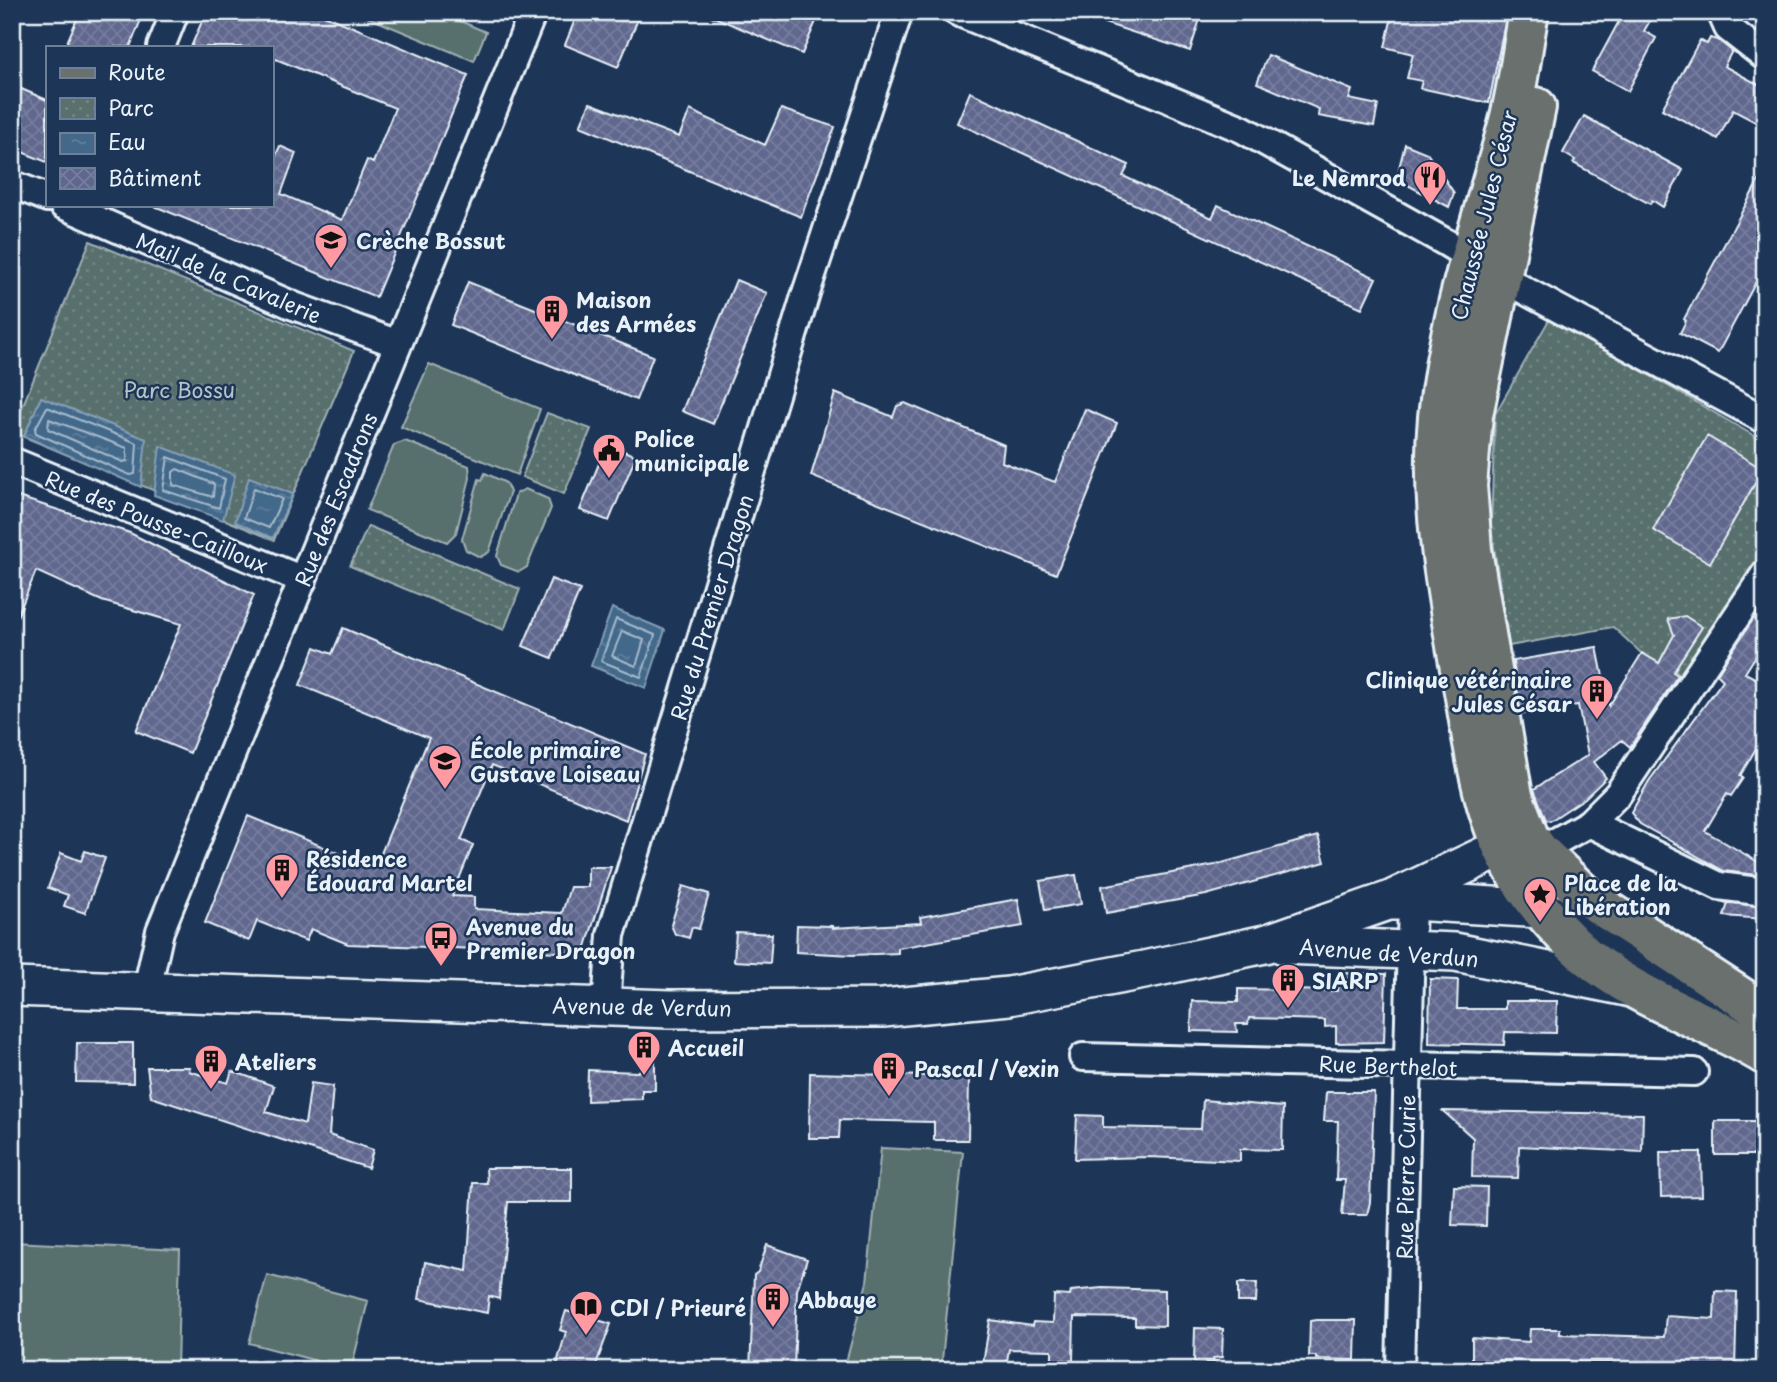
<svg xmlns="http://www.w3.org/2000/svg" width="1777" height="1382" viewBox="0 0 1777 1382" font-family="'Playpen Sans',sans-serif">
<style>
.grass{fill:#59706d;stroke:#a0b0b2;stroke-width:2}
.park{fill:url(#park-dots);stroke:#a0b0b2;stroke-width:2}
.water{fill:url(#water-ripples);stroke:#859fb6;stroke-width:2}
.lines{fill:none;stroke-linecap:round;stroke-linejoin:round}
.shore{stroke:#a6bacc;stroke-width:2}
.building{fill:url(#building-cross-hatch);stroke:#e8f1f8;stroke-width:2}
.minor-casing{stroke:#e8f1f8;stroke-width:32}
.secondary-casing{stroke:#e8f1f8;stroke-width:42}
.primary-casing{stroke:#e8f1f8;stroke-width:44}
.minor{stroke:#1d3557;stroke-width:26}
.secondary{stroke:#1d3557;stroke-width:37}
.primary{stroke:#6a706d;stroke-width:38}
.labels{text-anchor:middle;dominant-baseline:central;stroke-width:5;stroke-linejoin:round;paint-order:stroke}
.poi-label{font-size:21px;font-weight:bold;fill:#e8f1f8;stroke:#1d3557;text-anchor:start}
.street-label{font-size:21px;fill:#e8f1f8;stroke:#1d3557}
.park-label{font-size:21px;fill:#b6c4c7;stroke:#1d3557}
</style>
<defs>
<pattern id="park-dots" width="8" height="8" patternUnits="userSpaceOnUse" patternTransform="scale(1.75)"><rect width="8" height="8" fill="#59706d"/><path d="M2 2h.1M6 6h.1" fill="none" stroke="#718583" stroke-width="1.8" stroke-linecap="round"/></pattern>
<pattern id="water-ripples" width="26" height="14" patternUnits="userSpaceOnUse" patternTransform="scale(1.75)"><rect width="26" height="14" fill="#43688a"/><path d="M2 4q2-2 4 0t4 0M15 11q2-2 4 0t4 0" fill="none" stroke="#5e7e9b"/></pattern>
<pattern id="building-cross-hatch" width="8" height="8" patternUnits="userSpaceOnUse" patternTransform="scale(1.75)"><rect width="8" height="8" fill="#60678e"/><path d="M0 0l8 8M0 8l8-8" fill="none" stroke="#777d9f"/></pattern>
</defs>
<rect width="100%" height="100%" fill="#1d3557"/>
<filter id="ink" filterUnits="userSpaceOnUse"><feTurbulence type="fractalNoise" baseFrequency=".0143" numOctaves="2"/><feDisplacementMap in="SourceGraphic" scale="14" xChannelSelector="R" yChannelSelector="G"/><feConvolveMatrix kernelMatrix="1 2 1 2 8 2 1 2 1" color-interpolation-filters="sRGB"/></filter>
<g filter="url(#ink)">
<path class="grass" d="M355,12H439L486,32L474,61Z
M429,364L540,409L517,475L401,427Z
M405,441L469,466L470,478L456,533L447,542L367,510L394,445Z
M485,473L506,483L510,492L489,552L480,557L466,550L462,539L479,479L482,480Z
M525,489L548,499L551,508L527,567L519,572L501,565L497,556L516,494Z
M881,1148L963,1152L941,1370H844L867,1282Z
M12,1242L180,1250L177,1370H12Z
M267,1275L368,1301L351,1370L249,1343Z"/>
<path class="park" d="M90,241L354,351L274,540L12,432Z
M1550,318L1765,442V550L1684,676L1642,654L1613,627L1509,646L1491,527L1495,414Z
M547,413L591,429L564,494L522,477Z
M368,526L520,589L504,630L350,566Z"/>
<path class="water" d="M41,397L146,439L141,487L24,436Z
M160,446L235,475L223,520L154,495Z
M249,477L293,494L273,538L235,522Z
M612,608L665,630L646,688L591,666Z"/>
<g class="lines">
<path class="shore" d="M47,407L137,443L135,474L130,475L36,433L35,429Z
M49,419L127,448V461L123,462L48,429Z
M168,457L225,479L219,508L163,490Z
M177,469L214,484L213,497L173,485V472Z
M254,488L282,499L269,528L244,518Z
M616,619L655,635L641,677L601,661Z
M622,631L644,640L636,666L612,656Z"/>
</g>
<path class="building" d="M80,12H144L130,47H65Z
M206,12H317L468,75L376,297L152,205H271V166L280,146L296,153L281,194L342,220L367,160L373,163L395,108L271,57V47H191Z
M578,12H641L618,67L565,45Z
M702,12H820L802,54Z
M1083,12H1189L1201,16L1190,51L1083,16Z
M1393,12H1507L1489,103L1420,88L1422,81L1407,78L1413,54L1385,47Z
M1624,12H1655L1644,31L1656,38L1628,91L1592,71Z
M1710,38L1718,40L1732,51L1724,66L1765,88V127L1733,110L1718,139L1662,109L1700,40L1707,44Z
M1268,55L1352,90L1349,99L1378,105L1374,126L1318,116L1319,109L1257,83Z
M12,85L47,100V162L12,148Z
M970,92L1129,165L1123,176L1212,218L1218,205L1376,278L1362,308L957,123Z
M590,103L679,137L690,110L765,145L781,109L835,127L801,217L580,126Z
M1584,116L1683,170L1663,207L1652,200L1650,204L1573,163L1575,160L1563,153Z
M1405,144L1427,153L1454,193L1449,207L1400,181L1403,169L1399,168Z
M1765,169V265L1718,353L1680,333L1686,321L1684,319Z
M736,280L767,293L713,424L682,411Z
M468,282L653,356L636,400L451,325Z
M835,393L893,417L897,406L905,403L1004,445L1002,462L1055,482L1085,409L1117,423L1056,574L811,476Z
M1707,436L1763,469L1710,563L1653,530Z
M607,444L636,456L609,521L580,510Z
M12,495L130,533L254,595L190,753L136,731L181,624L102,601L36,571L12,629Z
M551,579L580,590L552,658L523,646Z
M1685,616L1702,627L1673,672L1678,675L1630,747L1622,740L1594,762L1606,778L1585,798L1550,821L1546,820L1534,789L1588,755L1578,705L1521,714L1513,661L1597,647L1609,706L1642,653L1659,663L1674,635L1668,619Z
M1754,618L1765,623V641L1745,673L1765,683V733L1740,776L1743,778L1731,796L1727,794L1705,831L1765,866V876L1724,871L1640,824L1631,813L1649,781L1723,680L1717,674Z
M343,628L645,754L626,820L492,765L461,840L473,845L452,896L474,897V909L562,913L570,887H588V867H611L584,953L348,944L311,929L306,941L257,921L249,941L205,923L248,816L375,868L429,738L300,685L315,647L332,654Z
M1318,836L1325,862L1206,895L1106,913L1102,886L1215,865Z
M85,851L105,858L85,913L64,906L68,895L48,888L61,853L81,861Z
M1076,875L1081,904L1045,910L1040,881Z
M683,886L709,894L699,929L692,927L689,938L675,934L671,925Z
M1018,899L1023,926L898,948V953L853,955L796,952L797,925L832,926V928L921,923L920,917Z
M1714,901L1765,907V919L1724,916L1728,903Z
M736,932L772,934L770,963L734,961Z
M1338,973L1386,974L1384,1042L1336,1043V1026L1325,1027V1020L1249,1018L1248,1024H1236L1237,1032L1191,1031L1192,1001L1238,1002V989L1337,991Z
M1430,979L1458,980L1457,1009H1505V1001H1557L1556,1033L1505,1032L1504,1045L1429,1043Z
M77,1043H133V1083L76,1082Z
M655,1055V1090H642V1099L587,1101L588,1070L638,1072Z
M147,1067H190L189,1071L228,1083L232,1071L274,1086L266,1112L305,1124L311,1083L333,1086L329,1135L373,1150L368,1168L151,1097Z
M810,1073L969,1077L968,1140H934V1122L840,1120L839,1138H809Z
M1326,1092H1374L1370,1202L1367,1215H1342L1345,1180H1336L1338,1121H1324Z
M1203,1100L1283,1107L1282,1150L1240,1149V1161L1148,1157L1075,1159L1077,1115L1103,1116V1127L1201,1129Z
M1443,1111L1643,1114L1642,1152L1519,1146L1518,1178L1472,1177L1473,1138Z
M1715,1121H1765V1155H1715Z
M1660,1152H1701L1702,1196L1661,1197Z
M486,1168H572V1202H508L499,1299L489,1296L487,1313L419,1299L425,1262L467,1271L473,1183H487Z
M1454,1186L1487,1187L1486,1226L1452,1225Z
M767,1245L807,1259L797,1290L794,1370H750L754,1275L758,1272Z
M1238,1283H1257L1256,1302H1238Z
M1102,1288L1165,1290V1326L1135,1325V1318L1074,1317L1073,1361L1052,1360V1350L1009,1349L1006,1367L983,1364L990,1320L1032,1326L1033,1322L1053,1323L1054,1295L1070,1296L1071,1291Z
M1715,1291L1737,1292L1735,1370H1645V1364L1499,1360L1498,1370H1472V1338L1529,1342L1530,1329H1560V1334L1664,1337L1666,1316L1714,1319Z
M566,1311L611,1324L594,1370H555L566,1332L560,1330Z
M1317,1320H1356L1355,1360L1316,1359V1356H1309L1310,1321Z
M1195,1328L1223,1329L1222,1357L1213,1358L1214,1363L1194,1362Z"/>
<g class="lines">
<defs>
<path id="minor" d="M957,12L1242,129L1445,242L1522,289L1765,420
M1721,12L1728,28L1765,57
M161,47L175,12
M12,184L47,198
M63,205L294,306L398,344
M12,461L303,580
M1589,823L1719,886L1765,892
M1539,851L1589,823L1618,794L1765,574
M147,989L160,931L533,12
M606,1007L611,935L806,293L899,12
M1083,1057L1694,1072
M1400,1370L1412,901"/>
<path id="secondary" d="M1395,898L1501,848L1532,851
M1284,945L1455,952L1631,988
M12,987L670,1009L883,1008L1009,996L1144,970L1265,944L1388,901H1412L1541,909L1616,944L1692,992L1764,1030"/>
<path id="primary" d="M1529,12C1522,49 1518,88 1508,125C1482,221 1448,316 1438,417C1429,510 1449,605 1465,697C1483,804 1492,864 1573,944C1626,996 1702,1017 1765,1055
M1536,107L1473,415L1467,486L1472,550L1513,796L1529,837L1539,851L1587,897L1765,1013"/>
</defs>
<use href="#minor" class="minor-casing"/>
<use href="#secondary" class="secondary-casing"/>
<use href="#primary" class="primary-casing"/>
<use href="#minor" class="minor"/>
<use href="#secondary" class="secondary"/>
<use href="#primary" class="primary"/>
</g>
</g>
<defs>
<symbol id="restaurant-pin" viewBox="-11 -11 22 30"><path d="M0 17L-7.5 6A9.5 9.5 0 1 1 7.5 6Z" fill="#ff9aa2" stroke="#1d3557"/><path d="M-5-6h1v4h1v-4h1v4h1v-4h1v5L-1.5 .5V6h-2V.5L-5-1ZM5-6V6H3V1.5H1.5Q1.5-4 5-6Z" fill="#111"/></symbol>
<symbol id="school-pin" viewBox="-11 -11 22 30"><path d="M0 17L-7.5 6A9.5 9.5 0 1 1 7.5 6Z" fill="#ff9aa2" stroke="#1d3557"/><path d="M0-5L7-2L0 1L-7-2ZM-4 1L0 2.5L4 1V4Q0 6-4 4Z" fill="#111"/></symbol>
<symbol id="building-pin" viewBox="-11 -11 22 30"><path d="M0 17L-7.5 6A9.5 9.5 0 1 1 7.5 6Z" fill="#ff9aa2" stroke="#1d3557"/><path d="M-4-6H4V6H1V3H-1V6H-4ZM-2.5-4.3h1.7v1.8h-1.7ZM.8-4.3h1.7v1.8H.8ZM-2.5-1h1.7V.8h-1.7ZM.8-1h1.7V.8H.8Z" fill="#111"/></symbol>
<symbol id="civic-pin" viewBox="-11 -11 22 30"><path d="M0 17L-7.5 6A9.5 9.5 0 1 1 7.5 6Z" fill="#ff9aa2" stroke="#1d3557"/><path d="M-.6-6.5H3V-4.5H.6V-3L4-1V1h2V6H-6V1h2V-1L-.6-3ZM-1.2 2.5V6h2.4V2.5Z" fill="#111"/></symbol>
<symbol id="sight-pin" viewBox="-11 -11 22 30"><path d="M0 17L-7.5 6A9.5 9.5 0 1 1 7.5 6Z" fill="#ff9aa2" stroke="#1d3557"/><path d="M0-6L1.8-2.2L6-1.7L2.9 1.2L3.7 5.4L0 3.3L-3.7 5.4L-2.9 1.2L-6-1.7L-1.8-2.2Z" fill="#111"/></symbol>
<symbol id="bus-pin" viewBox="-11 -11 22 30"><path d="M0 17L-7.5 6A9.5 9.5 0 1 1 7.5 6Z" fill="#ff9aa2" stroke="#1d3557"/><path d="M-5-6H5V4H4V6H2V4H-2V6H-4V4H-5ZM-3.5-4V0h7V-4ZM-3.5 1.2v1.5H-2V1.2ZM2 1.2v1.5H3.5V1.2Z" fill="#111"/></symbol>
<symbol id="library-pin" viewBox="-11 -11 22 30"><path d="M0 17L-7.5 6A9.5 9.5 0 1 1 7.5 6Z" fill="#ff9aa2" stroke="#1d3557"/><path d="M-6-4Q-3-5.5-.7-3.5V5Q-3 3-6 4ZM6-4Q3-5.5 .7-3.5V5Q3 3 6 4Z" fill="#111"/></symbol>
</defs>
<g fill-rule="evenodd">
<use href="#restaurant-pin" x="1411" y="158" width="38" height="52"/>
<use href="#school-pin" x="312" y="221" width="38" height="52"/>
<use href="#building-pin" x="533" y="292" width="38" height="52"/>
<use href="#civic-pin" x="590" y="431" width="38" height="52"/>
<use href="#building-pin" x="1578" y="672" width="38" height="52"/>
<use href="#school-pin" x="426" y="742" width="38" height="52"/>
<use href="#building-pin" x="263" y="851" width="38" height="52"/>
<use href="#sight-pin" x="1521" y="875" width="38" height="52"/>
<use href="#bus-pin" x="422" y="919" width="38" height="52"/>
<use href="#building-pin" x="1269" y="961" width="38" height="52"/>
<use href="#building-pin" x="625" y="1028" width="38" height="52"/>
<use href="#building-pin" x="192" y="1042" width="38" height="52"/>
<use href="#building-pin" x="870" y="1049" width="38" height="52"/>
<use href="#building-pin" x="754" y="1280" width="38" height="52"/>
<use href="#library-pin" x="567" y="1288" width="38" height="52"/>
</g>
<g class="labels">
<g class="poi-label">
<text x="1406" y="177" text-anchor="end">Le Nemrod</text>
<text x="356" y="240">Crèche Bossut</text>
<text x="576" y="299">Maison<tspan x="576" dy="24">des Armées</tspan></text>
<text x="634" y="438">Police<tspan x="634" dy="24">municipale</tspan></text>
<text x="1572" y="679" text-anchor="end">Clinique vétérinaire<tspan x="1572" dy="24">Jules César</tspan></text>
<text x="470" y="749">École primaire<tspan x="470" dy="24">Gustave Loiseau</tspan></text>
<text x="306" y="858">Résidence<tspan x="306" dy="24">Édouard Martel</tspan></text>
<text x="1564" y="882">Place de la<tspan x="1564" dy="24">Libération</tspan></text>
<text x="466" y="926">Avenue du<tspan x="466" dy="24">Premier Dragon</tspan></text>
<text x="1312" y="980">SIARP</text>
<text x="668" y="1047">Accueil</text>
<text x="235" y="1061">Ateliers</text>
<text x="914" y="1068">Pascal / Vexin</text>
<text x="798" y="1299">Abbaye</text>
<text x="610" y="1307">CDI / Prieuré</text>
</g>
<g class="street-label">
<text transform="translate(1483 215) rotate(-76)">Chaussée Jules César</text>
<text transform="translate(229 277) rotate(23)">Mail de la Cavalerie</text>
<text transform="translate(335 499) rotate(-68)">Rue des Escadrons</text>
<text transform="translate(157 521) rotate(22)">Rue des Pousse-Cailloux</text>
<text transform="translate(711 607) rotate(-73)">Rue du Premier Dragon</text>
<text transform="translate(1389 952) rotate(4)">Avenue de Verdun</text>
<text transform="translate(642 1006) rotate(1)">Avenue de Verdun</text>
<text transform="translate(1388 1065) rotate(2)">Rue Berthelot</text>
<text transform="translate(1405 1177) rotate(-89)">Rue Pierre Curie</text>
</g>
<g class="park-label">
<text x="179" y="389">Parc Bossu</text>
</g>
</g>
<rect width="1777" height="1382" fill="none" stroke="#1d3557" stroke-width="42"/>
<rect x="21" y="21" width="1735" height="1340" fill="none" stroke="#e8f1f8" stroke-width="2.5" filter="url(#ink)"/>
<rect x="46" y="46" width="228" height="161" fill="#1d3557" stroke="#6e8097" stroke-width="2"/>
<rect x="60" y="68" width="35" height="10" fill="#6a706d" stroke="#6e8097" stroke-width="2"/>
<text x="108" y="80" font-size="21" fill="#e8f1f8">Route</text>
<rect x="60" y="98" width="35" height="21" fill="url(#park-dots)" stroke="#6e8097" stroke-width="2"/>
<text x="108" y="116" font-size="21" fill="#e8f1f8">Parc</text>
<rect x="60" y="133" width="35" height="21" fill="url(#water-ripples)" stroke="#6e8097" stroke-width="2"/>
<text x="108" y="150" font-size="21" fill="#e8f1f8">Eau</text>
<rect x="60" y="168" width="35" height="21" fill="url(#building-cross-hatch)" stroke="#6e8097" stroke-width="2"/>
<text x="108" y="186" font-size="21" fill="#e8f1f8">Bâtiment</text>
</svg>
